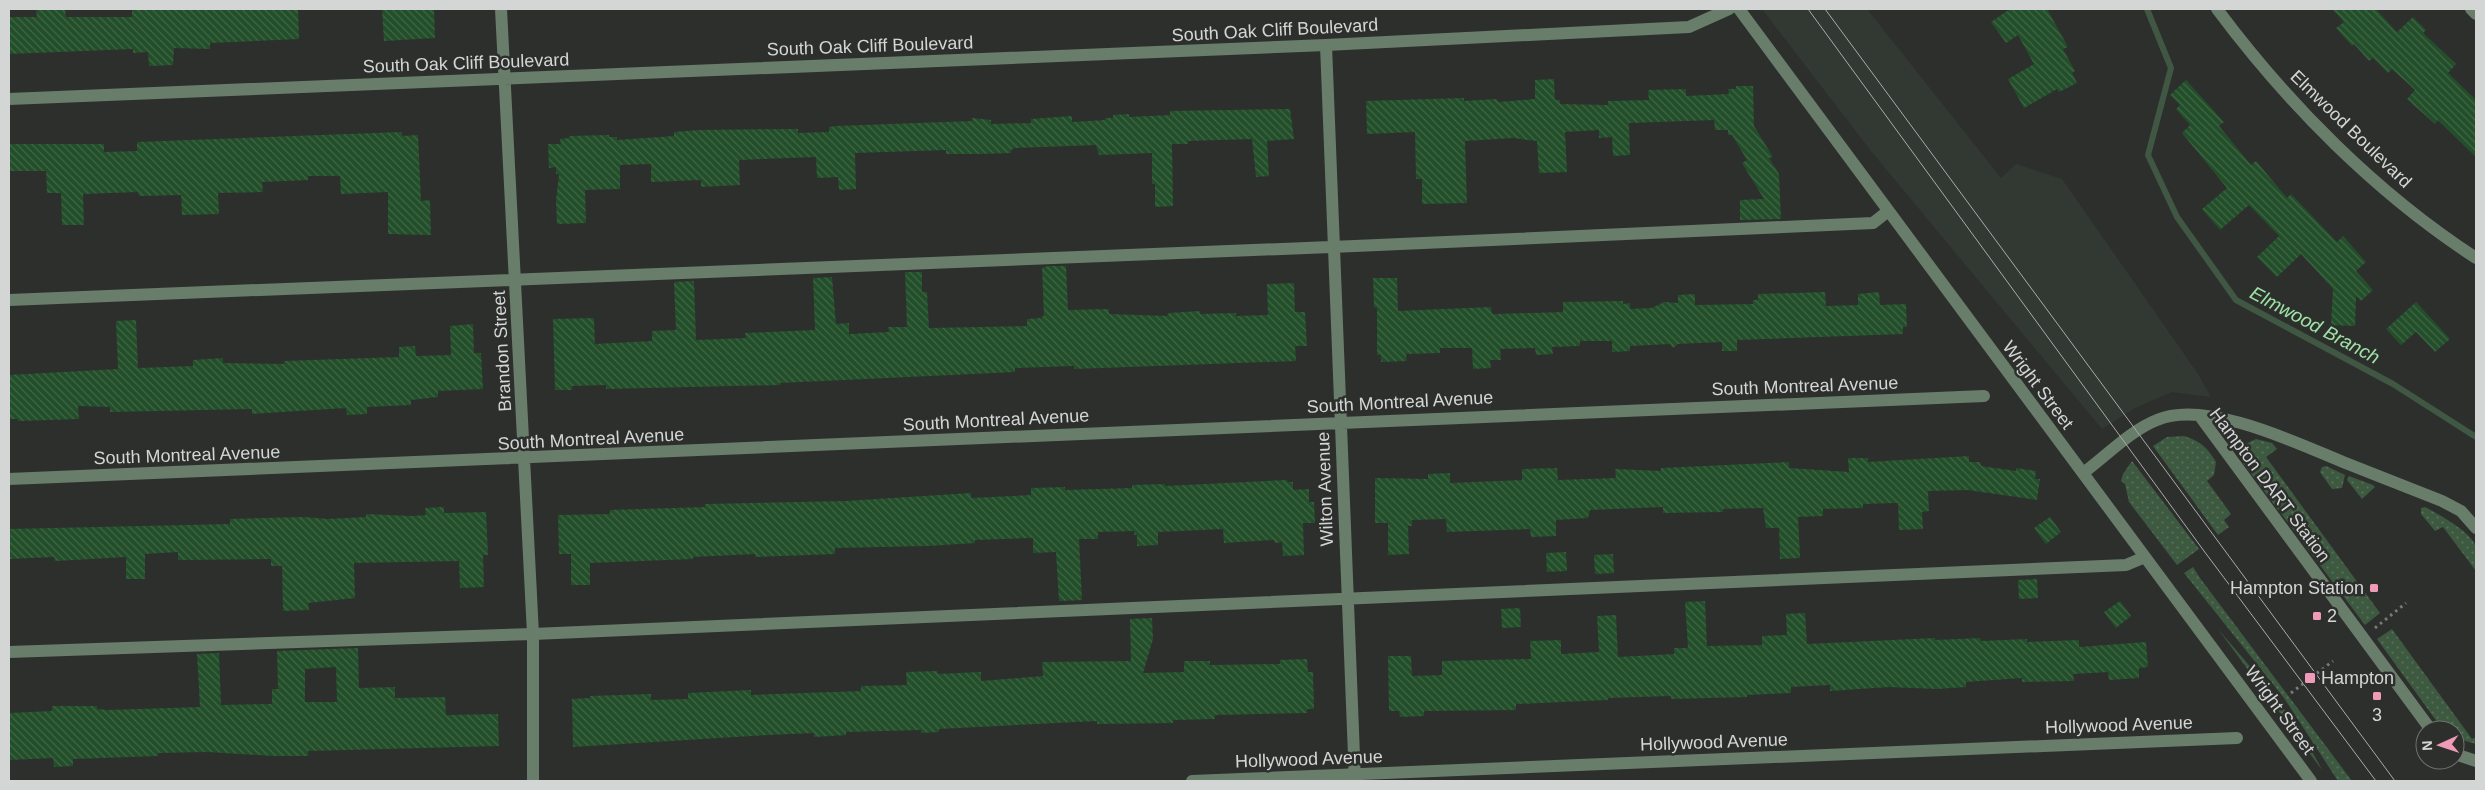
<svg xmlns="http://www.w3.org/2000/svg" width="2485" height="790" viewBox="0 0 2485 790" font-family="Arial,sans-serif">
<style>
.built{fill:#323933}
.grass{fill:url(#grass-dots)}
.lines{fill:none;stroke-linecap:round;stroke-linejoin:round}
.stream{stroke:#405744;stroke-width:6}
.building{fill:url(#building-back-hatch);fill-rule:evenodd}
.path{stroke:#797b7a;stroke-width:3;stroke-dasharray:2.5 4;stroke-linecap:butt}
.minor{stroke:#697d6b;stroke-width:12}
.tram{stroke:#a9abaa;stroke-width:1}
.poi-dot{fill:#ef9ab8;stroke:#2d2f2d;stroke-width:2}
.labels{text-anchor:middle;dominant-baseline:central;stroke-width:5;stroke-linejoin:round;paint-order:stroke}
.street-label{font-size:18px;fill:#d4d6d5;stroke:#2d2f2d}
.poi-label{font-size:18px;fill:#d4d6d5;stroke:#2d2f2d;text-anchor:start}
.water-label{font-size:19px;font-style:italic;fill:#9ee2a5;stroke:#2d2f2d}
</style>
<defs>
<pattern id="grass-dots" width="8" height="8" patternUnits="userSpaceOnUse" patternTransform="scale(1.25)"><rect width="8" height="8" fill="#3d5940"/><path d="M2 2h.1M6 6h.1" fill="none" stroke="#58705b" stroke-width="1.8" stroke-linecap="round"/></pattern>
<pattern id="building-back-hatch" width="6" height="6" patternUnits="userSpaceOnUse" patternTransform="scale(1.25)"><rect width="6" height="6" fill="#224e29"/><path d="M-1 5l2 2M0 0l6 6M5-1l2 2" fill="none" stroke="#416747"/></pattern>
</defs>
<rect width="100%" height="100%" fill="#2d2f2d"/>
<path class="built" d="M1762,9H1867L2001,178L2016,164L2062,179L2198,374L2211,397L2172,392L2135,408L2102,429L1871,151Z"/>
<path class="grass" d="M2184,436C2200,441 2207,447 2216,462L2214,475L2207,481L2231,514L2224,520L2229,527L2218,535L2153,446L2167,437Z
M2256,439L2272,443L2277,449L2266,457L2380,613L2365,625L2243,463C2239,449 2244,444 2256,439Z
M2132,461L2199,549L2177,565L2129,502L2125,484L2121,481L2123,474Z
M2326,466L2345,475L2342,488L2332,489L2320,472L2322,467Z
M2349,476L2373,485L2375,487L2362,499L2347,480Z
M2425,507C2438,514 2472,532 2476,547C2478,554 2476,564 2476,571L2443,527L2435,531L2421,514V508Z
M2193,567L2200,578L2352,781H2338L2284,698L2184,573Z
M2218,629C2256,674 2296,717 2322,770Z
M2392,629L2472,739L2476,737V744L2455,738V730H2443L2377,639Z"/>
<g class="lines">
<path class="stream" d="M2147,9L2171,68L2148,155L2177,217L2236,300L2393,384L2476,437"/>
</g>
<path class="building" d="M36,9H65L66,17H132V9H298L299,39L210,43V49L174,48L173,65L149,66L148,52L133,53V49L9,54V17H37Z
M382,9H434L435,38L384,41Z
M2010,9H2047L2068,47L2063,49L2075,71L2072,73L2077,83L2059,92L2057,89L2024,108L2008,79L2034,64L2018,35L2006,43L1991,22Z
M2332,9H2376L2397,32L2413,17L2426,30L2423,33L2456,64L2448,73L2476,100V157L2438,120L2435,124L2407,99L2415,90L2392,69L2388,73L2373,58L2369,61L2354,44L2352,46L2336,28L2344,22Z
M1554,79L1555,100H1560V104L1608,105V101L1649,100L1648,90L1686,89V96L1729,94L1728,89H1736V86H1753L1754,126L1773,157L1769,158L1779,174L1781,219L1740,220V200L1764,199L1742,163L1747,160L1732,135H1728V130H1715L1714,120L1629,123L1630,155L1613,156L1612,137L1599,138V130L1565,132L1567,172L1539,173L1537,141L1513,138L1465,141L1467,203L1422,204V179H1416L1415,132L1367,134L1366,101L1464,98V101L1497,99L1498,102L1535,99V80Z
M2186,80L2224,122L2219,126L2251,165L2256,161L2287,198L2291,194L2337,242L2343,236L2366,262L2356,271L2373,290L2361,301L2356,296L2355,326L2331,325L2333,289L2301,254L2277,277L2257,257L2279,236L2249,205L2220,230L2202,209L2227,188L2182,133L2190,125L2176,109L2180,105L2170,95Z
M1290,109L1294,139L1267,141L1269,176L1256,177L1252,139L1188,141V144H1172L1173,206L1155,207V184H1152V153L1099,155L1096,145L1015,148L1011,150V153L980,154H946V150L855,153L856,189L839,190L838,177L817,178L816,157L739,160L740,185L701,187V180L651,182V164L620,165V189L585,190L586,223L557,224L556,201L559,174H556V167L549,168L548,144H561L560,139L569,138V136L609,135V137H617V140L674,136V132L699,130L798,129V133L829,132V127L836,126L972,121V118L991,120V124L1031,123V119L1072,116V122L1105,120V118H1113V115L1129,114V117L1170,115V111Z
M402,132V136L418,135L421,201L430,200L431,235L388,234V192L341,194L340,176H308V180L262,182L263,192L218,193L219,214L182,215L181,195L139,196L138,192L83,194L84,225H62L61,193H47L46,171H9V144H104V152L137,151V142Z
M1048,266H1066L1068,310L1109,309V314L1167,316L1169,313L1200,311V314L1236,313V316L1268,315L1267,284L1294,283L1295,312H1305L1307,346H1295L1296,361L1074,369V366L1015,368V372L780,383V385L606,389V385L572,386V390H555L553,319L594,318L595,344L652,341V331L676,330L674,282L694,281L696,340L746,338L745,333L815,330L813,278L832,277L836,324L849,323V334L889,332L888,327H907L905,272H922V292H927L929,328L1027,326V319L1042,318V316H1044L1042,268Z
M1373,278H1397L1398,311L1491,307L1492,314H1497L1563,312V302L1623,301V304L1630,303V309L1652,308L1664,302L1678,303V295L1695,294V305L1753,304V300H1758V294L1825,292L1826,306L1858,305V294L1879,292L1880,305L1906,304L1907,327H1903V334L1737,340V351H1722V342L1678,344L1673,348L1670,344L1630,346V351L1612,352V341H1580V346L1552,347L1553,354L1536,355L1535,348L1500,349L1501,360H1490L1491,368L1473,369L1472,348H1440V353L1406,354L1407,361L1381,362V355H1377V308L1374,307Z
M2416,302L2450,339L2435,352L2416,332L2401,345L2386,329Z
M136,320L138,368L193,366V360L223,358V363L284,364V361L399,357V347L415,346L416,356L451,355L450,326L473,324L474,353H481L483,389L438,391V397L411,400V405L367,407V414L347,415L346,408L252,414V409L110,412V407L78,406L79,419L18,421V419H9V375L118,369L116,321Z
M1969,456V462H1980L1981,466L2016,471V468L2036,471L2035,479H2040L2037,500L1968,490L1928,491L1929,511L1922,512L1923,529L1899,530L1898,503L1863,504V508L1823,509V516L1798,517L1800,558L1780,559L1779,528H1766L1763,508L1723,509V512L1663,513V507L1590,510L1588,518L1556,520V536L1531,537L1530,529L1447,532L1446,519L1412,520V526H1408L1409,554L1388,555V523H1375V478L1428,479V474L1450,473V483L1522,480V469L1557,468L1558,480L1616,478L1615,469L1661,471V468L1789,462V468L1849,472L1848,458H1868V462Z
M1287,480V482H1293V490L1309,489V502H1314L1315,523H1303L1304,555L1283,556L1282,542L1275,543L1274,540L1224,543L1223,529L1158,532V545L1137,546V535H1134V531L1098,532V539H1079L1082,600L1059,601L1056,552L1033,553V538L975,540V543L928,546L835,548V554L755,557V554L693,557V559L590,563V585H571V554H559L558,515L610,514V510L705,507V504L846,501L971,493V498L1031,495V488L1065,487V490L1132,488V485L1165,484V486Z
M444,507V513L486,512L488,555H483L484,587L460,588L459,561L354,563L355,598L308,603L309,610L283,611L282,566H271V559L178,560V552L145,554V579H126V557L55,561L54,557L9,559V529L230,524V519L304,517L328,519L366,517V514L412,516L426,515L425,508Z
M2050,517L2061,532L2046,544L2034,528Z
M1566,552L1567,571L1547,572L1546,553Z
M1613,554L1614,573L1595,574L1594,555Z
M2037,579L2038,598L2019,599L2018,580Z
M1705,601L1707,646L1762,645V636L1787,635L1786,614L1805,613L1807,644L1935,638V640L1980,638L1981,641L2027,639V642L2079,640V647L2146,642L2148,667L2139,668V678L2109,680L2108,672L2073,674L2074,681L2022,682V678L1966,682V687L1937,689L1889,687L1830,691V685L1791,687V693L1747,695V697L1671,699V696L1608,698V700L1516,704V710L1424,711V716L1400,717L1399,711H1389L1388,656H1411L1412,676L1442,675V661H1444L1531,659L1530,641L1561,640V654L1599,652L1597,616L1616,615L1618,657L1674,654V648H1688L1685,602Z
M2120,601L2131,616L2116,628L2104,612Z
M1520,608L1521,627L1502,628L1501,609Z
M1152,618L1153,639L1143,673L1184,672V661H1210V665L1280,664V660L1307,659L1308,672H1313L1314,709H1307V713L1215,715V719L1173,720V723L1097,724V721L939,729V732L921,733V730L846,732V735L814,737V733L768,735L573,747L572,699L590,698V696L651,694V700L688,699V693L751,690V695L861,691V686L907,685L906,672L937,671L938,674L981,672V681L1043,676L1042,662L1131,661L1130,619Z
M358,648L359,688L395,687V698L445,697L446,715L498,714L499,746L308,751V756H273L208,752L158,753V756L73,759V766L54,767L53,758L9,760V713L52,711V706H97V709L108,710L200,707L197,654L219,653L221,705L272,704V689H278L277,651ZM336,667L337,702H305V669Z"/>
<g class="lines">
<path class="path" d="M2375,628L2406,603
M2291,693L2333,661"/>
<path class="minor" d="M501,9L533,634V781
M1739,9L2311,781
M2217,9C2288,104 2376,193 2476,258
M2471,9L2476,14
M1326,45L1355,781
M9,99L1326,45L1689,27L1729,9
M9,300L1355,246L1873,223L1887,212
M2199,415L2431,730
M2083,473C2105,457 2131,430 2157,420C2205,399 2297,443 2343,462C2376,475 2409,488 2442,501L2461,511L2476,528
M9,479L1984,396
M9,652L533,634L2126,565L2145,557
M2455,754L2476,761
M1192,781L2237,738"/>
<path class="tram" d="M1808,9L2204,551L2376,781
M1825,9L2395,781"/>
</g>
<g class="poi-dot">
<rect x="2369" y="583" width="10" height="10" rx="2.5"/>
<rect x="2312" y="611" width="10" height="10" rx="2.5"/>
<rect x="2304" y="672" width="12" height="12" rx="2.5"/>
<rect x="2372" y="691" width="10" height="10" rx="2.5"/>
</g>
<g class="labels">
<g class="street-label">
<text transform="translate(1275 30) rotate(-3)">South Oak Cliff Boulevard</text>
<text transform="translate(870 46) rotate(-2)">South Oak Cliff Boulevard</text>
<text transform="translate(466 63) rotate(-2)">South Oak Cliff Boulevard</text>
<text transform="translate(2351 129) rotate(44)">Elmwood Boulevard</text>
<text transform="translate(502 351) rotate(-93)">Brandon Street</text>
<text transform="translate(2038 385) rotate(53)">Wright Street</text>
<text transform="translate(1805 386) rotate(-2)">South Montreal Avenue</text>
<text transform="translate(1400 402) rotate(-3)">South Montreal Avenue</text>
<text transform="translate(996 420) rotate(-3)">South Montreal Avenue</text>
<text transform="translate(591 439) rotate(-3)">South Montreal Avenue</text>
<text transform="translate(187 455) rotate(-2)">South Montreal Avenue</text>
<text transform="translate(2270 485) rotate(53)">Hampton DART Station</text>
<text transform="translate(1325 489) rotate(-92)">Wilton Avenue</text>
<text transform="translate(2280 710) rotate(54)">Wright Street</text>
<text transform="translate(2119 725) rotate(-2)">Hollywood Avenue</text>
<text transform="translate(1714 742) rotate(-2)">Hollywood Avenue</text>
<text transform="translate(1309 759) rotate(-2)">Hollywood Avenue</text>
</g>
<g class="poi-label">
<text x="2364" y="588" text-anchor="end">Hampton Station</text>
<text x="2327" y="616">2</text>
<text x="2321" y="678">Hampton</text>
<text x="2377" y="715" text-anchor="middle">3</text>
</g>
<g class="water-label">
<text transform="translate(2315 325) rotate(28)">Elmwood Branch</text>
</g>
</g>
<rect width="2485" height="790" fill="none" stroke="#d4d6d5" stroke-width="20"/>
<g transform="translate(2440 745) rotate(267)"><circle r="24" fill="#2d2f2d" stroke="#707270"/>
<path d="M0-4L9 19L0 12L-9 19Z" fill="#ef9ab8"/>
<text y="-8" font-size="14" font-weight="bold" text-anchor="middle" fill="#d4d6d5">N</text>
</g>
</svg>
